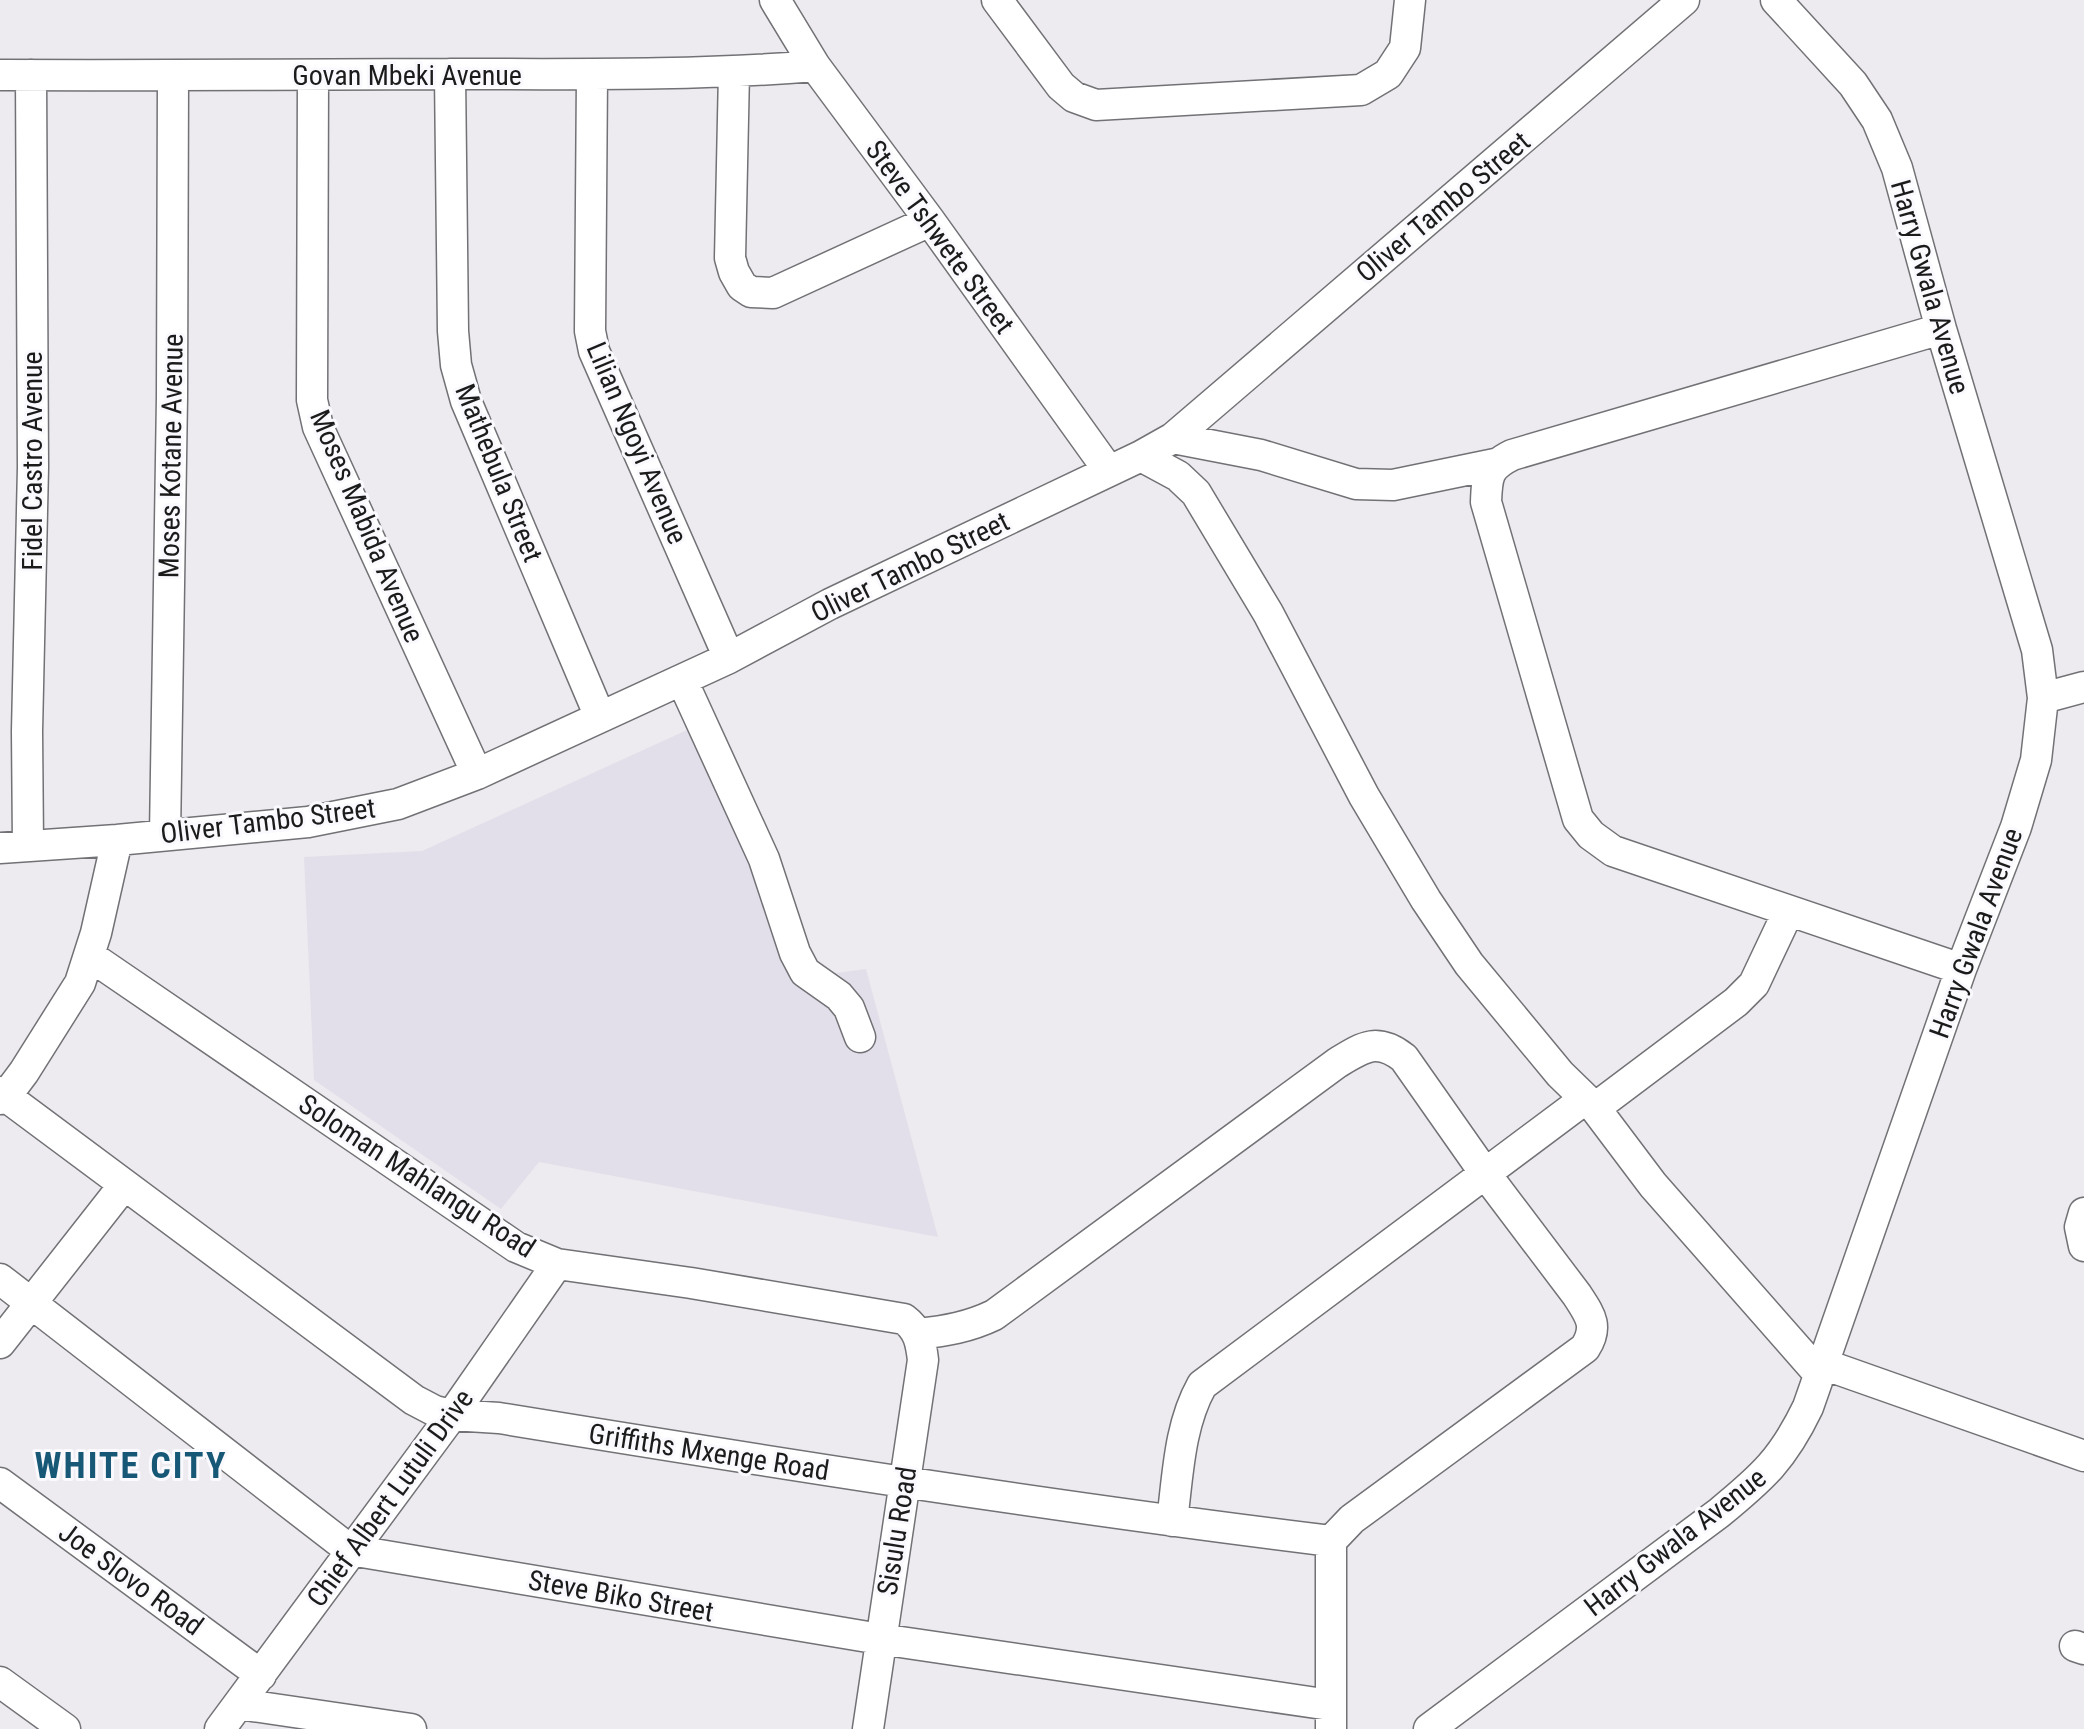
<svg xmlns="http://www.w3.org/2000/svg" width="2084" height="1729" viewBox="0 0 2084 1729" font-family="'Roboto Condensed',sans-serif">
<style>
.built{fill:#e3dfea}
.lines{fill:none;stroke-linecap:round;stroke-linejoin:round}
.minor-casing{stroke:#727175;stroke-width:33}
.minor{stroke:#fff;stroke-width:30}
.labels{text-anchor:middle;dominant-baseline:central;stroke-width:6;stroke-linejoin:round;paint-order:stroke}
.street-label{font-size:28px;fill:#1b1b1c;stroke:#faf9fd}
.district-label{font-size:36px;font-weight:bold;letter-spacing:2px;fill:#175876;stroke:#faf9fd}
</style>
<rect width="100%" height="100%" fill="#edebef"/>
<path class="built" d="M709,720L810,963L837,973L866,969L938,1237L539,1162L501,1209L314,1080L304,857L422,851Z"/>
<g class="lines">
<defs>
<path id="minor" d="M775,0L815,66L930,221L1109,471
M997,0L1061,86L1074,97L1096,105L1361,90L1388,74L1405,48L1410,0
M734,72L730,258L734,272L742,286L751,292L773,293L930,221
M450,74L453,331L456,365L466,401L600,717
M0,75C150,76 300,74 450,74C572,74 693,76 815,66
M313,75L312,400L318,427L477,774
M592,75L590,331L594,351L729,658
M1941,329L1512,455C1488,467 1487,475 1486,502L1578,819L1591,835L1613,851L1961,969
M1173,438L1261,455L1356,484L1393,485L1495,464
M1141,456L1178,476L1196,493L1268,613L1364,796L1426,900L1469,964L1560,1074L1595,1108L1653,1185L1820,1375
M682,680L764,859L795,953L805,972L839,996L849,1008L860,1037
M2043,698L2084,687
M165,835L172,397L173,77
M28,846L27,731L33,467L31,75
M0,848L117,840L308,822L398,804L477,774L729,658L830,604L1141,456L1173,438L1684,0
M90,956L516,1247L557,1264L691,1283L904,1319C919,1330 921,1343 923,1360L868,1729
M0,1092L414,1400L435,1411L452,1415L499,1418C776,1463 1053,1507 1331,1541
M0,1099L6,1096L24,1072L80,983L96,933L117,840
M1595,1108L1736,1002L1754,984L1788,912
M2084,1213L2080,1227L2084,1246
M0,1279L350,1550L880,1639L1330,1705
M918,1334C946,1331 969,1327 994,1315L1337,1063C1363,1047 1377,1037 1404,1058L1484,1172L1577,1295C1590,1315 1599,1326 1585,1348L1352,1519L1331,1541
M0,1343L124,1185
M1823,1364L2084,1456
M0,1483L261,1675
M1172,1521C1178,1475 1179,1426 1202,1385L1585,1099
M2075,1646L2084,1649
M0,1682L65,1729
M239,1704L411,1729
M220,1729L452,1415L557,1264
M1331,1729V1541
M1429,1729L1719,1513C1763,1477 1783,1459 1808,1407L1961,969L2016,827L2036,760L2043,698L2037,650L1941,329L1897,168L1877,120L1853,84L1776,0"/>
</defs>
<use href="#minor" class="minor-casing"/>
<use href="#minor" class="minor"/>
</g>
<g class="labels">
<g class="street-label">
<text x="407" y="75">Govan Mbeki Avenue</text>
<text transform="translate(1443 207) rotate(-40)">Oliver Tambo Street</text>
<text transform="translate(940 237) rotate(54)">Steve Tshwete Street</text>
<text transform="translate(1930 287) rotate(74)">Harry Gwala Avenue</text>
<text transform="translate(637 443) rotate(67)">Lilian Ngoyi Avenue</text>
<text transform="translate(171 456) rotate(-89)">Moses Kotane Avenue</text>
<text transform="translate(32 461) rotate(-90)">Fidel Castro Avenue</text>
<text transform="translate(499 473) rotate(68)">Mathebula Street</text>
<text transform="translate(367 526) rotate(67)">Moses Mabida Avenue</text>
<text transform="translate(910 567) rotate(-26)">Oliver Tambo Street</text>
<text transform="translate(268 821) rotate(-7)">Oliver Tambo Street</text>
<text transform="translate(1976 933) rotate(-70)">Harry Gwala Avenue</text>
<text transform="translate(417 1176) rotate(33)">Soloman Mahlangu Road</text>
<text transform="translate(709 1452) rotate(9)">Griffiths Mxenge Road</text>
<text transform="translate(390 1498) rotate(-54)">Chief Albert Lutuli Drive</text>
<text transform="translate(897 1531) rotate(-81)">Sisulu Road</text>
<text transform="translate(1675 1542) rotate(-38)">Harry Gwala Avenue</text>
<text transform="translate(131 1579) rotate(36)">Joe Slovo Road</text>
<text transform="translate(621 1596) rotate(10)">Steve Biko Street</text>
</g>
<g class="district-label">
<text x="131" y="1466">WHITE CITY</text>
</g>
</g>
</svg>
